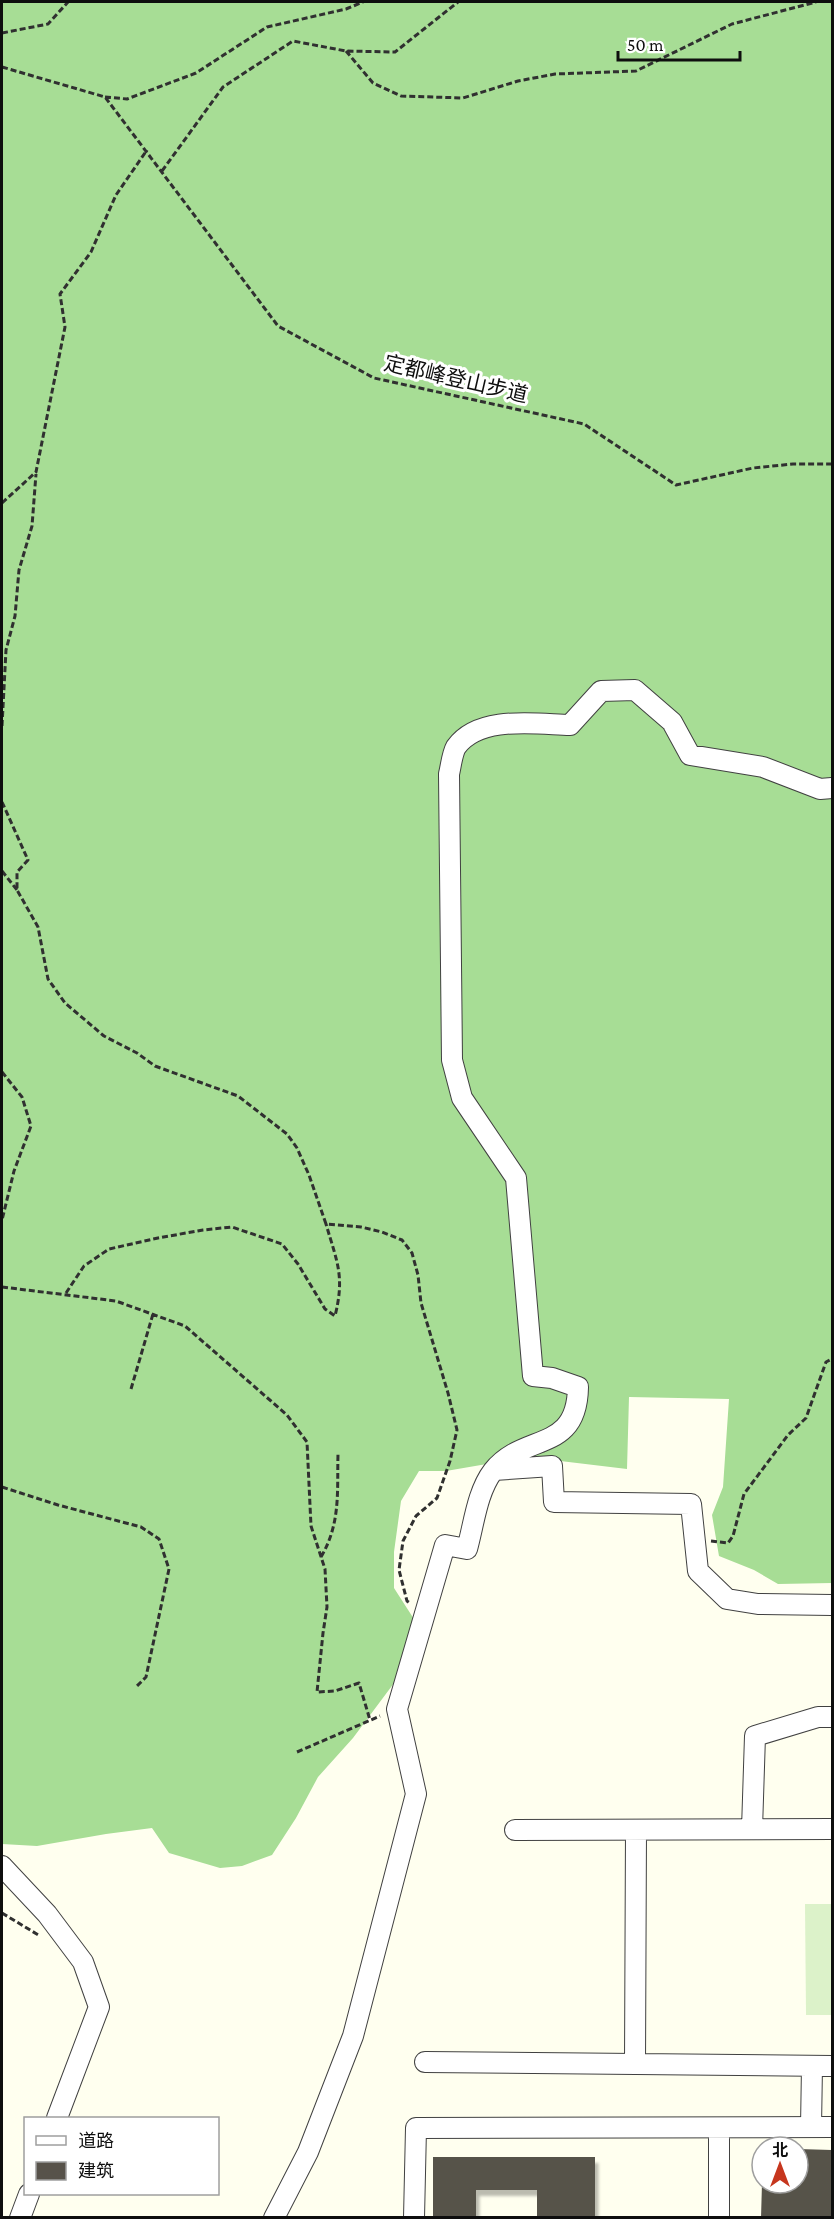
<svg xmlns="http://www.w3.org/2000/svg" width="834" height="2219" viewBox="0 0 834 2219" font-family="'Crimson Pro','Noto Sans SC',serif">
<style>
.forest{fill:#a7dd95}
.pitch{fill:#dcf2c9}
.building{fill:#57524a;filter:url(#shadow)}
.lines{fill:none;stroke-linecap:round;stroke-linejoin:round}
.minor-casing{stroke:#414141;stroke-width:22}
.path{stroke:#303030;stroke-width:3;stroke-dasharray:6 3;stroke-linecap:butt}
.minor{stroke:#fff;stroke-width:20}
.labels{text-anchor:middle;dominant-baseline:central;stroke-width:6;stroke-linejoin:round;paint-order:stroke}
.street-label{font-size:21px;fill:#0e0e0e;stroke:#fff}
</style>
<defs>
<filter id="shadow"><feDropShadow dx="3.5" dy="6" stdDeviation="1.5" flood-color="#0004"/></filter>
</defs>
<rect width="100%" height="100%" fill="#ffffef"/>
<path class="forest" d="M2,2H832V1583L778,1584L754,1570L719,1556L712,1515L723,1487L729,1399L629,1397L627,1469L527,1457L446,1471H419L401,1501L394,1552V1588L421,1630L406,1667L353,1738L318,1777L296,1818L272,1855L242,1866L220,1868L169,1853L152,1828L106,1834L37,1846L2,1844Z"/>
<path class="pitch" d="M805,1904H832V2015H806Z"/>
<path class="building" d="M798,2149L832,2150V2218H761L762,2183H798Z
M433,2157H595V2218H537V2190H476V2218H433Z"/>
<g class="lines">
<defs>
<path id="minor" d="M494,1470L552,1466L554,1502L691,1504L698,1571L727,1599L758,1604L832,1605
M752,1829L755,1736L818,1717H832
M515,1830L832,1829
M2,1866L47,1914L83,1962L99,2007L57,2118
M425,2062L832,2066
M635,2064L636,1830
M811,2127L812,2066
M719,2128V2218
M20,2218L29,2194
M274,2218L308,2152L353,2036L416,1794L397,1709L445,1545L467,1549C474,1524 477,1492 493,1471C524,1432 577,1454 578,1387L552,1378L533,1376L516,1178L462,1098L452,1060L449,774C451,766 452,754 456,747C479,715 535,724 570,725L601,691L635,690L672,722L690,755L763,767L820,789L832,788
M414,2218L416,2128L832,2127"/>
</defs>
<use href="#minor" class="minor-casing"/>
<path class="path" d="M2,33L48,24L68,2
M346,51L373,83L401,96L463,98L518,81L555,74L636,71L732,24L816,2
M2,67L105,97L278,326L374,378L584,424L676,485L753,468L793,464H832
M105,97L127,99L196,73L267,27L346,9L363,2
M162,171L223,87L293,41L346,51L395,52L458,2
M2,503L36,472L65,327L60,294L91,252L116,195L147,150
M2,726L6,650L15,616L19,570L32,526L36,474
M2,802L28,860L17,872V890L38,927L48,979L65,1003L104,1036L137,1053L155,1066L238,1096L287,1134L297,1148L309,1175L326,1224L361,1227L382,1232L402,1240L412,1253L418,1275L421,1303L448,1393L457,1430L450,1461L437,1498L416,1516L403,1541L399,1570L407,1601L411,1604
M2,871L17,890
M2,1072L22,1097L31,1126L14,1171L2,1220
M2,1287L116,1301L185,1326L287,1415L307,1442L311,1526L325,1569L327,1607L323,1633L317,1692L335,1691L359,1683L370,1720
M66,1293L84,1266L109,1249L158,1238L203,1230L232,1227L282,1244L298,1264L325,1309L335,1316C345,1276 337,1262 326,1224
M131,1389L153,1314
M2,1487L58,1505L141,1527L159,1539L169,1569L146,1677L135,1688
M711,1541L728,1543L733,1536L744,1494L788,1435L806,1418L826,1362L832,1359
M321,1557C341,1523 337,1491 338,1454
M297,1752L380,1716
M2,1913L40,1936"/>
<use href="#minor" class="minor"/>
</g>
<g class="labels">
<g class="street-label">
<text transform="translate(456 379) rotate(13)">定都峰登山步道</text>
</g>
</g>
<rect width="834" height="2219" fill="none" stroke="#0e0e0e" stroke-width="6"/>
<rect x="24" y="2117" width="195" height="78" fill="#ffffff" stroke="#9f9f9f" stroke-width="1.5"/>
<rect x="36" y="2136" width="30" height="9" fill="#ffffff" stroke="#9f9f9f" stroke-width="1.5"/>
<text x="78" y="2147" font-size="18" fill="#0e0e0e">道路</text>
<rect x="36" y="2162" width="30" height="18" fill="#57524a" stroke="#9f9f9f" stroke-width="1.5"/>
<text x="78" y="2177" font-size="18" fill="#0e0e0e">建筑</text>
<g transform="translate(780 2165)"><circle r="28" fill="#ffffff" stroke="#9f9f9f" stroke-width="1.5"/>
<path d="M0-4.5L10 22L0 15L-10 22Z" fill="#c6361e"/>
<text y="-9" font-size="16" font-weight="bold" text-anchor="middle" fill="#0e0e0e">北</text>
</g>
<path d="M618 51v9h122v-9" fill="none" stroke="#0e0e0e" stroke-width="3"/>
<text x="627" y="51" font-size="18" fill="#0e0e0e" stroke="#ffffff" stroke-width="4.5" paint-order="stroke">50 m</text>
</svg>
